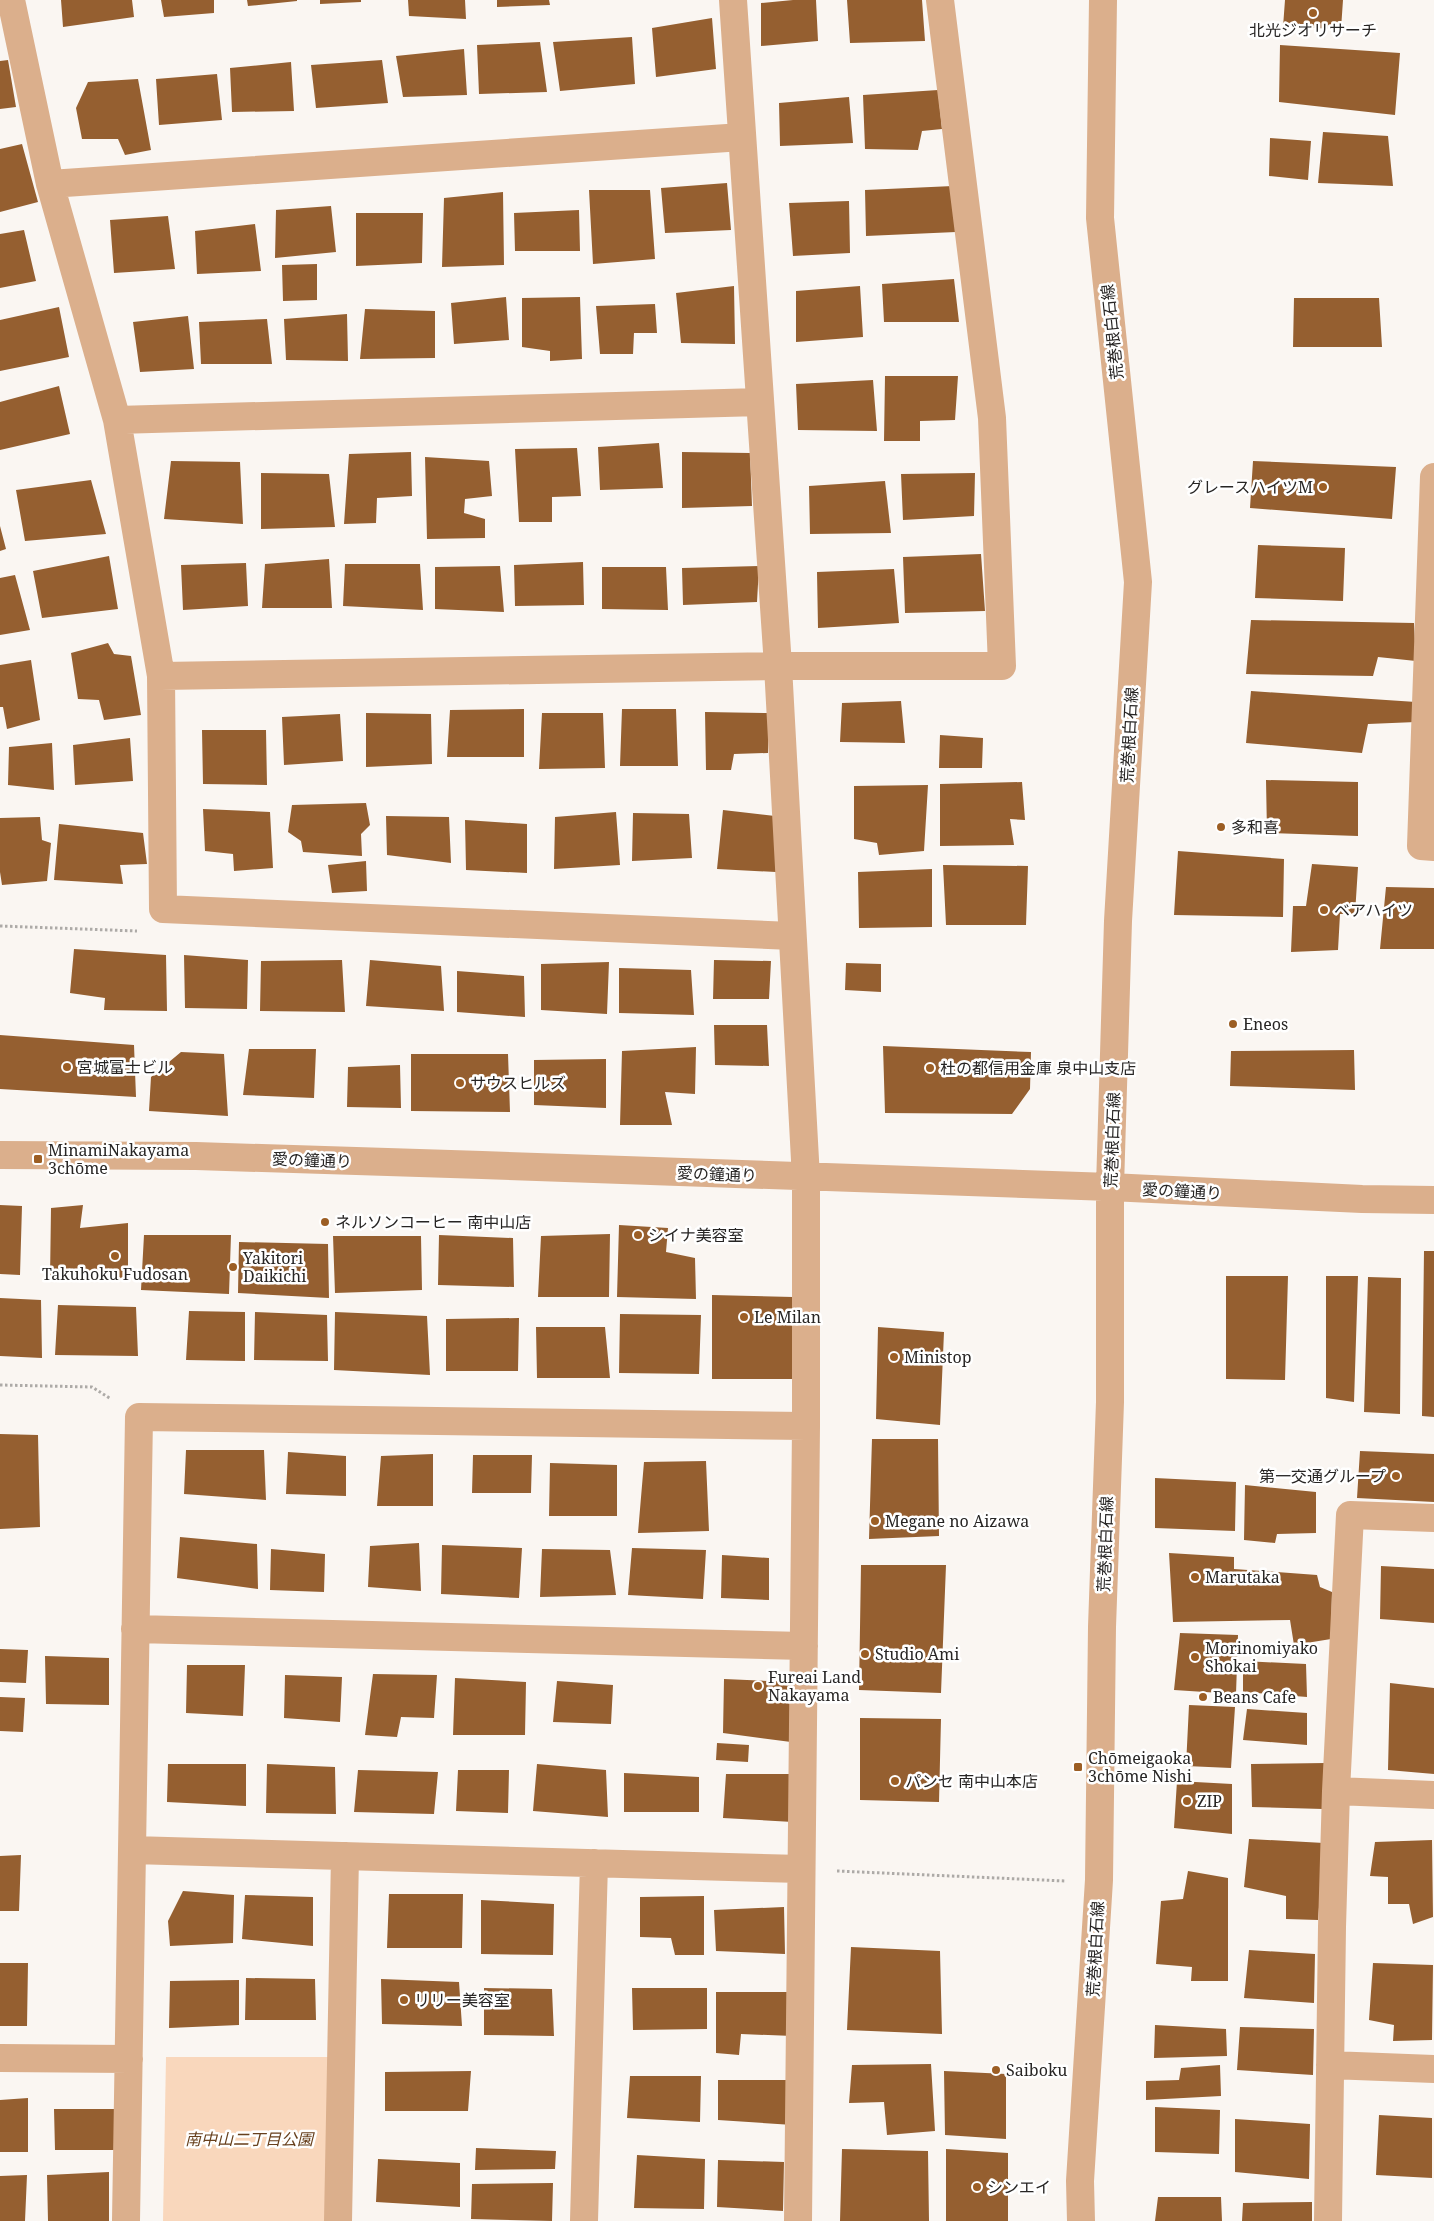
<svg xmlns="http://www.w3.org/2000/svg" width="1434" height="2221" viewBox="0 0 1434 2221" font-family="'Noto Serif','Noto Sans JP',serif">
<style>
.green{fill:#f9d7bc}
.building{fill:#955f30}
.lines{fill:none;stroke-linecap:round;stroke-linejoin:round}
.path{stroke:#adaaa7;stroke-width:3;stroke-dasharray:2.5 2.5;stroke-linecap:butt}
.minor{stroke:#dbaf8c;stroke-width:28}
.poi-dot{fill:#9c5e24;stroke:#fff;stroke-width:2}
.labels{text-anchor:middle;dominant-baseline:central;stroke-width:5;stroke-linejoin:round;paint-order:stroke}
.poi-label{font-size:16px;fill:#272524;stroke:#fff;text-anchor:start}
.street-label{font-size:16px;fill:#272524;stroke:#fff}
.park-label{font-size:16px;font-style:italic;fill:#68401d;stroke:#fff}
</style>
<rect width="100%" height="100%" fill="#faf6f2"/>
<path class="green" d="M166,2057H334L331,2221H163Z"/>
<path class="building" d="M61,0H132L134,17L63,27Z
M161,0H214V13L164,17Z
M247,0H297V1L248,6Z
M320,0H361V2L320,4Z
M408,0H465L466,19L409,16Z
M497,0H549L550,5L497,7Z
M793,0H816L818,41L761,46V3Z
M847,0H922L925,41L850,43Z
M1285,0H1343L1341,29L1283,27Z
M712,18L716,69L656,77L652,28Z
M632,37L635,84L560,91L553,42Z
M540,42L547,92L479,94L477,45Z
M1280,45L1400,53L1395,115L1279,102Z
M464,49L467,95L403,97L396,56Z
M8,60L16,107L0,109V61Z
M382,60L388,103L316,108L311,65Z
M291,62L294,111L232,112L230,68Z
M217,74L222,120L159,125L156,79Z
M138,79L151,150L125,155L118,139H82L76,108L88,82Z
M938,90L942,129L922,131L918,150L865,149L863,95Z
M849,97L853,143L780,146L779,103Z
M1323,132L1388,136L1393,186L1318,183Z
M1270,138L1311,141L1308,180L1269,176Z
M22,144L38,202L0,212V149Z
M727,183L731,230L665,233L661,188Z
M953,186L956,232L866,236L865,190Z
M589,190H650L655,259L593,264Z
M503,192L504,265L442,267L444,198Z
M849,201L850,253L793,256L789,203Z
M331,206L336,252L275,258L276,210Z
M579,210L580,251H515L514,213Z
M356,213H423L422,263L356,266Z
M168,216L175,269L114,273L110,220Z
M255,224L261,271L197,274L195,231Z
M24,230L36,281L0,288V234Z
M317,264V300L283,301L282,265Z
M954,279L959,322H884L882,284Z
M734,286L735,344L681,343L676,293Z
M860,286L863,337L796,342V291Z
M506,297L509,340L454,344L451,303Z
M580,297L582,359L550,361V351L522,347V298Z
M1294,298H1379L1382,347H1293Z
M655,304L657,333H634L633,354H600L596,306Z
M59,307L69,357L0,371V320Z
M365,309L435,311V358L360,359Z
M347,314L348,361L286,360L284,319Z
M188,316L194,369L140,372L133,322Z
M267,319L272,364H201L199,322Z
M885,376H958L955,420L920,421V441H884Z
M873,380L877,431L798,430L796,384Z
M59,386L70,434L0,450V402Z
M659,443L663,488L600,490L598,447Z
M577,448L581,496L552,497V522H519L515,449Z
M411,452L412,496L377,498L376,523L344,524L349,454Z
M682,452L750,453L752,506L682,508Z
M425,457L489,461L492,496L465,499L464,513L485,519V538L427,539Z
M171,461L240,462L243,524L164,519Z
M1253,461L1396,467L1392,519L1250,508Z
M261,473L329,474L335,527L261,529Z
M975,473L974,516L903,520L901,474Z
M91,480L106,534L25,541L16,490Z
M885,481L891,533L810,534L809,486Z
M0,526L6,549L0,551Z
M1258,545L1345,548L1343,601L1255,598Z
M981,554L985,611L905,613L903,557Z
M109,556L118,609L42,618L33,571Z
M329,559L332,608H262L265,564Z
M583,562L584,605L515,606L514,565Z
M246,563L248,606L183,610L181,565Z
M345,564H420L423,610L343,606Z
M500,566L504,612L435,609V567Z
M759,566L757,602L683,605L682,568Z
M602,567H666L668,610L602,609Z
M894,569L899,623L818,628L817,572Z
M15,575L30,630L0,635V578Z
M1251,620L1414,623L1416,661L1378,657L1373,676L1246,674Z
M108,643L114,654L131,656L141,715L104,720L99,700L78,699L71,653Z
M31,660L40,720L7,729L3,707H0V665Z
M1251,691L1416,702V722L1368,724L1362,753L1246,743Z
M901,701L905,743L840,742L842,703Z
M524,709V757H447L450,710Z
M622,709H676L678,766H620Z
M705,712L769,713L768,753L734,754L731,770H706Z
M366,713L431,714L432,764L366,767Z
M542,713H603L605,768L539,769Z
M340,714L343,761L284,765L282,717Z
M202,730H266L267,785L203,784Z
M940,735L983,738L982,768H939Z
M130,738L133,781L75,785L73,745Z
M52,743L54,790L8,785L9,747Z
M1266,780L1358,782V836L1267,833Z
M1022,782L1025,820L1010,819L1014,845L940,846V784Z
M928,785L924,851L879,855L877,843L854,839V786Z
M366,803L370,825L361,834L362,856L303,852L301,841L288,832L292,805Z
M203,809L270,812L273,868L234,871L233,854L205,851Z
M723,810L775,816L776,872L717,869Z
M616,812L620,865L554,869L555,817Z
M633,813L689,814L692,858L632,861Z
M386,816L449,817L451,863L387,855Z
M40,817L42,840L51,843L47,881L2,885L0,872V818Z
M465,820L527,824V873L466,870Z
M59,824L143,833L147,864L120,865L123,884L54,880Z
M1178,851L1284,859L1283,917L1174,915Z
M366,861L367,891L332,893L328,865Z
M1312,864L1358,867L1355,914H1340L1338,950L1291,952L1293,906H1306Z
M943,865L1028,866L1026,925H946Z
M932,869V927L859,928L858,872Z
M1386,887L1434,888V949H1380Z
M74,949L166,955L167,1011L104,1010L105,998L70,993Z
M184,955L248,960L247,1009L185,1008Z
M342,960L345,1012L260,1011L261,961Z
M370,960L441,966L444,1011L366,1006Z
M714,960L771,961L769,999H713Z
M609,962L607,1014L541,1010V964Z
M846,963L881,964V992L845,990Z
M619,968L691,970L694,1015L619,1013Z
M457,971L524,976L525,1017L457,1012Z
M714,1025H767L769,1066L715,1065Z
M0,1035L134,1045L136,1097L0,1089Z
M883,1046L1031,1052L1030,1089L1012,1114L885,1113Z
M696,1047L695,1094L665,1092L672,1125H620L622,1051Z
M249,1049H316L314,1098L243,1095Z
M1354,1050L1355,1090L1230,1086L1231,1051Z
M181,1052L224,1054L228,1116L149,1111L151,1077Z
M411,1054H508L510,1112L411,1111Z
M606,1059V1108L534,1105V1060Z
M400,1065L401,1108L347,1107L348,1067Z
M0,1205L22,1206L20,1275L0,1274Z
M83,1205L80,1228L128,1223V1278L50,1279L51,1208Z
M619,1225L668,1228L666,1252L695,1258L696,1299L617,1297Z
M610,1234L609,1297H538L541,1236Z
M144,1235H231L229,1294L141,1290Z
M439,1235L513,1238L514,1287L438,1285Z
M333,1236H421L422,1290L335,1293Z
M239,1242L328,1244L329,1298L238,1293Z
M1424,1251H1434V1417L1422,1416Z
M1226,1276H1288L1285,1380L1226,1379Z
M1326,1276H1358L1354,1402L1326,1398Z
M1368,1277L1401,1278L1400,1414L1364,1412Z
M712,1295L793,1297L798,1379H712Z
M0,1298L41,1300L42,1358L0,1356Z
M58,1305L136,1307L138,1356L55,1355Z
M189,1311L245,1312V1361L186,1360Z
M255,1312L327,1315L328,1361L254,1360Z
M335,1312L427,1316L430,1375L334,1370Z
M620,1314L701,1315L699,1374L619,1373Z
M519,1318L518,1371H446V1319Z
M536,1327H605L610,1378H537Z
M878,1327L944,1332L940,1425L876,1419Z
M0,1434L38,1435L40,1527L0,1529Z
M872,1439H938L939,1536L869,1539Z
M186,1450H264L266,1500L184,1494Z
M1360,1451L1434,1454V1502L1357,1498Z
M288,1452L346,1456V1496L286,1494Z
M433,1454V1506H377L381,1456Z
M473,1455H532L531,1493H472Z
M706,1461L709,1531L638,1533L644,1462Z
M550,1463L617,1465V1516H549Z
M1155,1478L1236,1482L1235,1531L1155,1528Z
M1245,1485L1316,1492V1533L1277,1534L1275,1543L1244,1540Z
M180,1537L257,1544L258,1589L177,1578Z
M419,1543L421,1591L368,1587L370,1546Z
M442,1545L522,1548L519,1598L441,1594Z
M632,1548L706,1550L703,1599L628,1595Z
M271,1549L325,1554L324,1592L270,1590Z
M542,1549L610,1550L616,1595L540,1597Z
M1169,1553L1234,1557V1569L1317,1575L1320,1587L1332,1592L1331,1639L1294,1645L1290,1620L1173,1622Z
M722,1555L769,1558V1600L721,1598Z
M861,1565H946L941,1693L859,1690Z
M1381,1566L1434,1569V1623L1380,1619Z
M1180,1633L1238,1635L1236,1694L1174,1690Z
M0,1649L28,1650L26,1683L0,1682Z
M45,1656L109,1658V1705L46,1704Z
M1243,1661L1306,1664L1307,1697L1243,1692Z
M187,1665H245L243,1716L186,1713Z
M373,1674L437,1675L434,1718L401,1717L397,1737L365,1735Z
M285,1675L342,1677L340,1722L284,1718Z
M455,1678L526,1682L525,1735H453Z
M724,1679L792,1682L791,1742L723,1733Z
M557,1681L613,1685L611,1724L553,1722Z
M1390,1683L1434,1688V1774L1388,1770Z
M0,1697L25,1698L23,1732L0,1731Z
M1189,1705L1235,1707L1231,1768L1186,1766Z
M1247,1709L1307,1713V1745L1243,1740Z
M860,1718L941,1719L939,1802L860,1800Z
M717,1743L749,1745L748,1762L716,1760Z
M1326,1763L1323,1809L1252,1807L1251,1764Z
M168,1764H246V1806L167,1802Z
M267,1764L335,1767L336,1814L266,1813Z
M537,1764L606,1770L608,1817L533,1811Z
M358,1770L438,1772L434,1814L354,1812Z
M458,1770H509L508,1813L456,1811Z
M624,1773L699,1777V1812H624Z
M726,1774H792L793,1822L723,1818Z
M1177,1781L1232,1784V1834L1174,1828Z
M1249,1839L1324,1843L1318,1920L1286,1919V1896L1244,1887Z
M1432,1840L1433,1917L1413,1924L1409,1904H1388V1877L1370,1876L1375,1842Z
M21,1855L19,1911H0V1856Z
M1188,1871L1228,1878V1981H1191L1192,1967L1156,1964L1161,1901L1183,1899Z
M183,1891L234,1895L233,1943L170,1946L168,1921Z
M389,1894H463L462,1948H387Z
M245,1895L313,1897V1946L242,1939Z
M704,1896V1955H675L671,1938L640,1937V1897Z
M481,1900L554,1904L553,1955L481,1954Z
M784,1907L785,1954L716,1951L714,1910Z
M851,1947L940,1951L942,2034L847,2030Z
M1249,1950L1315,1954L1314,2003L1244,1998Z
M0,1963H28L27,2026H0Z
M1373,1963L1433,1965L1432,2040L1393,2041L1394,2025L1369,2020Z
M246,1978L315,1979L316,2020H245Z
M381,1979L459,1982L462,2026L382,2024Z
M239,1980V2025L169,2028L170,1981Z
M484,1988L552,1989L554,2036L484,2035Z
M632,1988H707V2029L633,2030Z
M716,1992H793V2036L741,2034L739,2055L716,2053Z
M1155,2025L1226,2029L1227,2056L1154,2058Z
M1240,2027L1314,2029L1313,2075L1237,2070Z
M931,2064L935,2131L887,2135L884,2102L849,2103L852,2065Z
M1220,2065L1221,2096L1146,2100V2081L1179,2080L1181,2068Z
M471,2071L468,2111H385V2072Z
M944,2071L1006,2074V2139L945,2135Z
M630,2076H701L700,2122L627,2118Z
M718,2080H794L793,2125L718,2120Z
M28,2098V2152H0V2100Z
M1155,2107L1220,2110L1219,2154L1155,2152Z
M54,2109H117V2150H55Z
M1379,2115L1432,2118V2178L1376,2175Z
M1235,2119L1310,2124L1309,2179L1235,2172Z
M476,2148L556,2151L555,2169L475,2170Z
M842,2149L928,2151L929,2221H840Z
M946,2149L1008,2153V2221H946Z
M637,2155L705,2159L704,2209L634,2208Z
M378,2159L460,2163V2207L376,2202Z
M718,2160L784,2162L783,2211L717,2207Z
M109,2172V2221H48L47,2175Z
M27,2175L25,2221H0V2176Z
M553,2183L552,2221L471,2219L472,2184Z
M1158,2197H1221L1222,2221H1155Z
M1312,2202V2221H1242L1243,2203Z"/>
<g class="lines">
<path class="path" d="M0,926L137,931
M0,1385L92,1387L111,1399
M837,1871L1065,1881"/>
<path class="minor" d="M11,0L50,184L117,420L161,676L163,909L792,936
M733,0L778,666L806,1178V1426L798,2221
M50,184L742,137
M117,420L760,402
M1434,477L1421,846L1434,847
M161,676L778,666H1002L992,418L940,0
M0,1155L196,1156L482,1165L1110,1187L1362,1199L1434,1200
M135,1629L804,1646
M1336,1791L1434,1795
M132,1850L801,1869
M0,2058L129,2059
M1330,2065L1434,2069
M126,2221L139,1417L806,1426
M338,2221L345,1856
M584,2221L594,1863
M1081,2221L1080,2181L1099,1880L1102,1627L1110,1402V1187L1118,921L1138,582L1100,218L1103,0
M1328,2221L1332,1927L1336,1791L1350,1515L1434,1518"/>
</g>
<g class="poi-dot">
<circle cx="1313" cy="13" r="5"/>
<circle cx="1323" cy="487" r="5"/>
<circle cx="1221" cy="827" r="5"/>
<circle cx="1324" cy="910" r="5"/>
<circle cx="1233" cy="1024" r="5"/>
<circle cx="67" cy="1067" r="5"/>
<circle cx="930" cy="1068" r="5"/>
<circle cx="460" cy="1083" r="5"/>
<rect x="33" y="1154" width="10" height="10" rx="2.5"/>
<circle cx="325" cy="1222" r="5"/>
<circle cx="638" cy="1235" r="5"/>
<circle cx="115" cy="1256" r="5"/>
<circle cx="233" cy="1267" r="5"/>
<circle cx="744" cy="1317" r="5"/>
<circle cx="894" cy="1357" r="5"/>
<circle cx="1396" cy="1476" r="5"/>
<circle cx="875" cy="1521" r="5"/>
<circle cx="1195" cy="1577" r="5"/>
<circle cx="865" cy="1654" r="5"/>
<circle cx="1195" cy="1657" r="5"/>
<circle cx="758" cy="1686" r="5"/>
<circle cx="1203" cy="1697" r="5"/>
<rect x="1073" y="1762" width="10" height="10" rx="2.5"/>
<circle cx="895" cy="1781" r="5"/>
<circle cx="1187" cy="1801" r="5"/>
<circle cx="404" cy="2000" r="5"/>
<circle cx="996" cy="2070" r="5"/>
<circle cx="977" cy="2187" r="5"/>
</g>
<g class="labels">
<g class="poi-label">
<text x="1313" y="30" text-anchor="middle">北光ジオリサーチ</text>
<text x="1313" y="487" text-anchor="end">グレースハイツM</text>
<text x="1231" y="827">多和喜</text>
<text x="1334" y="910">ベアハイツ</text>
<text x="1243" y="1024">Eneos</text>
<text x="77" y="1067">宮城富士ビル</text>
<text x="940" y="1068">杜の都信用金庫 泉中山支店</text>
<text x="470" y="1083">サウスヒルズ</text>
<text x="48" y="1150">MinamiNakayama<tspan x="48" dy="18">3chōme</tspan></text>
<text x="335" y="1222">ネルソンコーヒー 南中山店</text>
<text x="648" y="1235">シイナ美容室</text>
<text x="243" y="1258">Yakitori<tspan x="243" dy="18">Daikichi</tspan></text>
<text x="115" y="1274" text-anchor="middle">Takuhoku Fudosan</text>
<text x="754" y="1317">Le Milan</text>
<text x="904" y="1357">Ministop</text>
<text x="1386" y="1476" text-anchor="end">第一交通グループ</text>
<text x="885" y="1521">Megane no Aizawa</text>
<text x="1205" y="1577">Marutaka</text>
<text x="1205" y="1648">Morinomiyako<tspan x="1205" dy="18">Shokai</tspan></text>
<text x="875" y="1654">Studio Ami</text>
<text x="768" y="1677">Fureai Land<tspan x="768" dy="18">Nakayama</tspan></text>
<text x="1213" y="1697">Beans Cafe</text>
<text x="1088" y="1758">Chōmeigaoka<tspan x="1088" dy="18">3chōme Nishi</tspan></text>
<text x="905" y="1781">パンセ 南中山本店</text>
<text x="1197" y="1801">ZIP</text>
<text x="414" y="2000">リリー美容室</text>
<text x="1006" y="2070">Saiboku</text>
<text x="987" y="2187">シンエイ</text>
</g>
<g class="street-label">
<text transform="translate(1112 332) rotate(-96)">荒巻根白石線</text>
<text transform="translate(1129 735) rotate(-87)">荒巻根白石線</text>
<text transform="translate(1112 1140) rotate(-88)">荒巻根白石線</text>
<text transform="translate(312 1160) rotate(2)">愛の鐘通り</text>
<text transform="translate(717 1174) rotate(2)">愛の鐘通り</text>
<text transform="translate(1182 1191) rotate(3)">愛の鐘通り</text>
<text transform="translate(1105 1544) rotate(-88)">荒巻根白石線</text>
<text transform="translate(1095 1949) rotate(-87)">荒巻根白石線</text>
</g>
<g class="park-label">
<text x="249" y="2139">南中山二丁目公園</text>
</g>
</g>
</svg>
